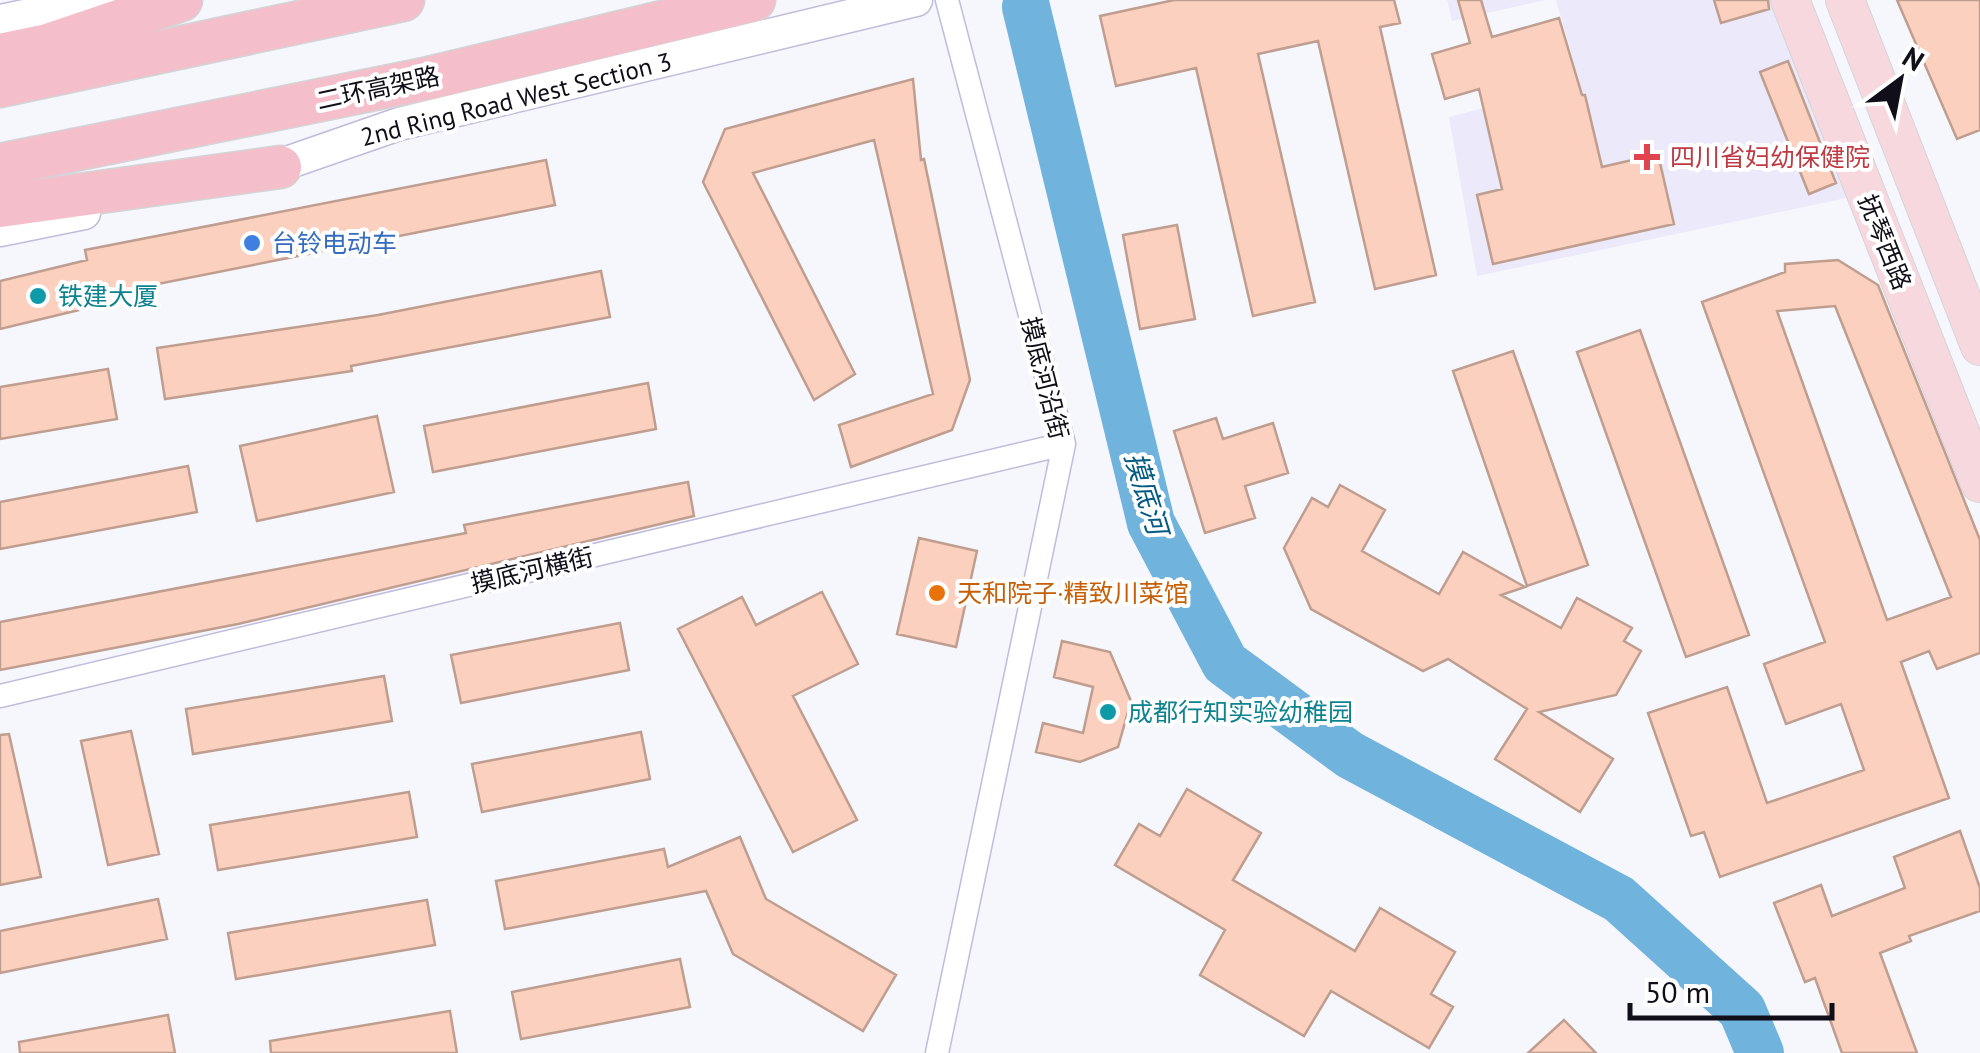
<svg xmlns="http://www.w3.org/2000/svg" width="1980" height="1053" viewBox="0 0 1980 1053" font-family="'PT Sans','Noto Sans SC',sans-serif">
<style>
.built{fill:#ebe9fa}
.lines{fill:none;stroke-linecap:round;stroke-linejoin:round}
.river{stroke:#70b3dc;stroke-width:48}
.building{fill:#fbd0be;stroke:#bf9e90;stroke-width:2.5;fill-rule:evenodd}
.street-casing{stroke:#c0bcdc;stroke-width:25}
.secondary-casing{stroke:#c0bcdc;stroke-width:35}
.primary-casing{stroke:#d4d4d6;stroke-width:40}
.highway-casing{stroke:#d4d4d6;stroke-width:45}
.street{stroke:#fff;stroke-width:22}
.secondary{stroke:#fff;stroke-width:32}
.primary{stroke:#f8d8df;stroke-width:38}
.highway{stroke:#f4beca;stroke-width:42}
.health-dot{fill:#e0444e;stroke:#fff;stroke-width:4}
.shop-dot{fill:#3f7fe0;stroke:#fff;stroke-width:4}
.culture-dot{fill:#0f9aa8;stroke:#fff;stroke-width:4}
.food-dot{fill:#e8710a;stroke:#fff;stroke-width:4}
.labels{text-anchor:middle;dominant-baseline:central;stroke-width:8;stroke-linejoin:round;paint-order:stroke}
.street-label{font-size:25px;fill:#0f0e19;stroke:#fff}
.health-label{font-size:25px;fill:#be3a42;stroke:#fff;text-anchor:start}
.shop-label{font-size:25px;fill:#366cbe;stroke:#fff;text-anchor:start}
.culture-label{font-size:25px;fill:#0d838f;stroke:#fff;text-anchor:start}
.food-label{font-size:25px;fill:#c56008;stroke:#fff;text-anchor:start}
.water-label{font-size:28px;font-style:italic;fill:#035b83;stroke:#fff}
</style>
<rect width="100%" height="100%" fill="#f6f6fd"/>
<path class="built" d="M1447,0H1545L1452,21Z
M1556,0H1781L1851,197L1477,276L1449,117L1580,83Z"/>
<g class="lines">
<path class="river" d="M1026,7L1151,523L1225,663L1350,755L1619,899L1742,1010L1760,1053"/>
</g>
<path class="building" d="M1174,0H1394L1400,23L1380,27L1436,275L1375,289L1318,41L1258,54L1315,302L1253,316L1196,68L1116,86L1100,16Z
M1458,0H1481L1492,37L1559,18L1582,95H1585L1602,167L1658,154L1674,224L1493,264L1477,195L1502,189L1479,89L1445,99L1432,54L1470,43Z
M1714,0H1768L1769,9L1721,23Z
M1897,0H1980V130L1957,139Z
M1788,61L1836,183L1809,194L1760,72Z
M913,79L921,160L924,159L970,380L952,430L851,467L839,425L933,394L874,140L753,173L855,374L814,400L703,182L725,129Z
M546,160L555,205L77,300L79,310L0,329V281L87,260L85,250Z
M1177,225L1195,319L1140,329L1123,235Z
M1838,260L1878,285L1980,540V653L1937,669L1929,651L1901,662L1949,798L1720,877L1704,832L1691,836L1648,713L1727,687L1767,803L1864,770L1841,704L1786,724L1764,664L1825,642L1702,302L1785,272V264ZM1835,306L1951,597L1887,620L1777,311Z
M601,271L610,317L351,366L352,371L165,399L157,348L378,315Z
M1640,330L1749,635L1686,657L1577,352Z
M1513,351L1588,565L1527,586L1453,371Z
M108,369L117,419L0,439V387Z
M648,383L656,429L433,472L424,426Z
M377,416L394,492L257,521L240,446Z
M1216,418L1223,439L1273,423L1288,473L1245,486L1255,518L1205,533L1174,431Z
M188,466L197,512L0,549V502Z
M688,482L694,516L238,624L0,670V622L466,533L464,525Z
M1340,485L1385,510L1362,551L1439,594L1463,552L1525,587L1501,595L1561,628L1577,598L1632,628L1624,641L1641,651L1616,695L1539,712L1613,759L1580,812L1495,759L1527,709L1448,659L1423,671L1311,609L1284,548L1312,498L1328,507Z
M919,538L977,551L956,647L897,634Z
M822,592L858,664L793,696L857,820L793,852L678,629L742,597L756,625Z
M620,623L629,670L461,703L451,655Z
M1062,641L1110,652L1131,701L1118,747L1080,762L1036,752L1043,723L1083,733L1093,687L1054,677Z
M384,676L392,721L193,754L186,709Z
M131,731L159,854L108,865L81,741Z
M641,732L650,779L482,812L472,764Z
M9,734L41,877L0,885V735Z
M1187,789L1261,833L1233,880L1355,951L1380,908L1455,952L1431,994L1453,1007L1429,1048L1331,991L1304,1036L1200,975L1225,930L1115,865L1139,824L1160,836Z
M409,792L417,837L218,870L210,825Z
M1960,831L1980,888V911L1909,936L1911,941L1880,953L1917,1053H1842L1815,978L1805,982L1774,903L1821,885L1832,916L1905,888L1894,857Z
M740,837L766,899L896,975L863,1031L733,954L706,891L505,929L496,881L664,849L668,867Z
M158,899L167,939L0,973V931Z
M427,900L435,945L236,979L228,933Z
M680,959L690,1007L521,1039L512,992Z
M450,1011L457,1053H271L270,1041Z
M168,1015L175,1053H20L19,1042Z
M1564,1020L1596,1053H1528Z"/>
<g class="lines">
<defs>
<path id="street" d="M0,696L1064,444
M937,1053L1064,444L947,0"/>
<path id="secondary" d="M0,21L104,0
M258,173L399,124L916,0
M0,230L84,213"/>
<path id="primary" d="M1790,0L1980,483
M1845,0L1980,346"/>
<path id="highway" d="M0,55L48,45L181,0
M0,86L403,0
M0,165L429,78L754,0
M0,206L280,167"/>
</defs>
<use href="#street" class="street-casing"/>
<use href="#secondary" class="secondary-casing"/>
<use href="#primary" class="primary-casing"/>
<use href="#highway" class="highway-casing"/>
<use href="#street" class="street"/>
<use href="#secondary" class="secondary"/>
<use href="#primary" class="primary"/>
<use href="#highway" class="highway"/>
</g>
<path class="health-dot" d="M1642 142h10v10h10v10h-10v10h-10v-10h-10v-10h10z"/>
<circle class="shop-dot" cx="252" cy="243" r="10"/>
<g class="culture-dot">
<circle cx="38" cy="296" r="10"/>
<circle cx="1108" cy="712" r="10"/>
</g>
<circle class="food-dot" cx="937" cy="593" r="10"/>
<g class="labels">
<g class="street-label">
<text transform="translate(378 88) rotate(-12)">二环高架路</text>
<text transform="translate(516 99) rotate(-14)">2nd Ring Road West Section 3</text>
<text transform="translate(1885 242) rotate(68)">抚琴西路</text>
<text transform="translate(1045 378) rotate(76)">摸底河沿街</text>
<text transform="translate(532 570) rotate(-13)">摸底河横街</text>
</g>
<g class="health-label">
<text x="1670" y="157">四川省妇幼保健院</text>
</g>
<g class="shop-label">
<text x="272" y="243">台铃电动车</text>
</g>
<g class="culture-label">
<text x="58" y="296">铁建大厦</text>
<text x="1128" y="712">成都行知实验幼稚园</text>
</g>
<g class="food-label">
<text x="957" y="593">天和院子·精致川菜馆</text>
</g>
<g class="water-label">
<text transform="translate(1147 493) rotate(73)">摸底河</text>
</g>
</g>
<g transform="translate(1900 80) rotate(32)" stroke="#ffffff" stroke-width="8" paint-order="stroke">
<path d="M0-8L18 38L0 25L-18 38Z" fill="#0f0e19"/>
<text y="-15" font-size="28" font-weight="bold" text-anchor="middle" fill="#0f0e19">N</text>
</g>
<path d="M1630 1003v15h202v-15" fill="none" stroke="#0f0e19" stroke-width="5"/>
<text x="1645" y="1003" font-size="30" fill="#0f0e19" stroke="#ffffff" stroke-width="8" paint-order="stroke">50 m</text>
</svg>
